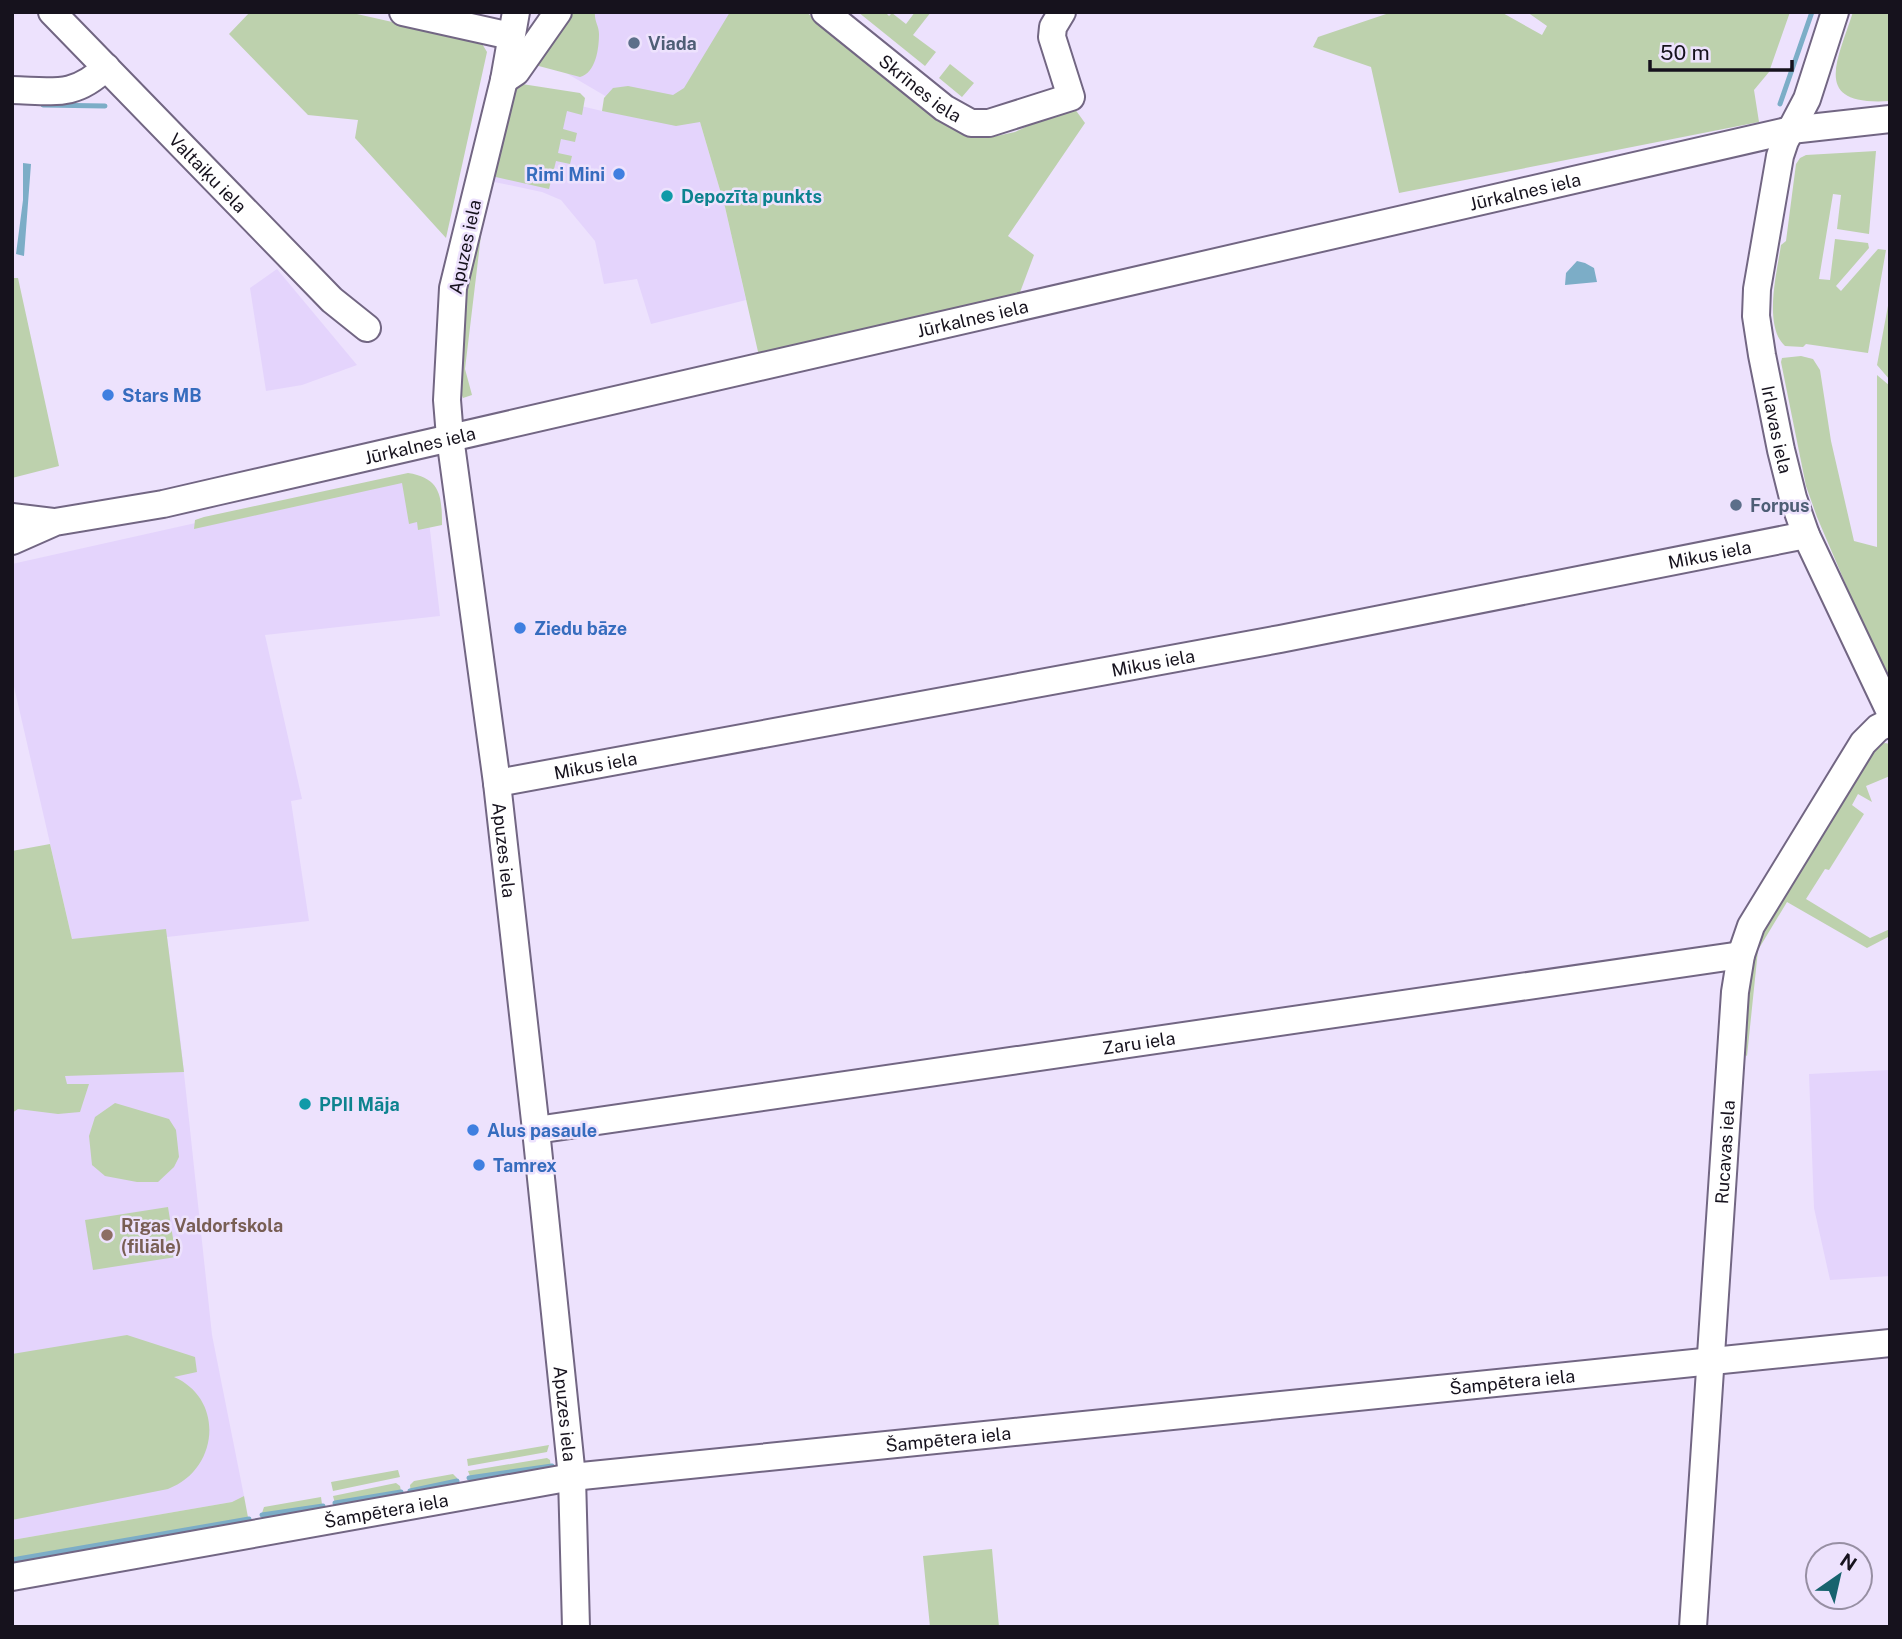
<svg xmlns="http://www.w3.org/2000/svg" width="1902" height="1639" viewBox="0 0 1902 1639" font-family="'Public Sans',sans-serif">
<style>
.built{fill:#e4d4fc}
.green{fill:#bdd1ad}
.water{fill:#7cadc7}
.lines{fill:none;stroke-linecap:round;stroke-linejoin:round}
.stream{stroke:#7cadc7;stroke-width:5}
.minor-casing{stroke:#726683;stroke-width:30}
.minor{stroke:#fff;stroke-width:26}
.service-dot{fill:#5c6f8a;stroke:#ede2fd;stroke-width:2.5}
.shop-dot{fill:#3f7fe0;stroke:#ede2fd;stroke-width:2.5}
.culture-dot{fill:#0f9aa8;stroke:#ede2fd;stroke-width:2.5}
.education-dot{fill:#8d6e63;stroke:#ede2fd;stroke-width:2.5}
.labels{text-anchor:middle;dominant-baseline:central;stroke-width:5;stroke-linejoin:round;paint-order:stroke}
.service-label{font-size:18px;font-weight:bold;fill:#4e5e75;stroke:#ede2fd;text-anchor:start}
.street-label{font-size:18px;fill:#16121d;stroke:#ede2fd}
.shop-label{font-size:18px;font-weight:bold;fill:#366cbe;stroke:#ede2fd;text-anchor:start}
.culture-label{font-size:18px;font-weight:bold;fill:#0d838f;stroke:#ede2fd;text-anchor:start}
.education-label{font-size:18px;font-weight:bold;fill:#785e54;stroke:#ede2fd;text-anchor:start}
</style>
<rect width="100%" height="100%" fill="#ede2fd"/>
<path class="built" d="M575,12H734L685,97L624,107L544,60Z
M514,90L602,111L700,122L725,207L746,300L651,324L637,279L604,284L595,241L561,200L542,192L485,180Z
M277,269L357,365L302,385L266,391L250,288Z
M401,477L425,487L440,616L265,635L302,799L291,801L309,921L167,937L180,1036L212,1335L244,1496L232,1502L12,1540V953L72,939L12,678V564Z
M1890,1070V1276L1830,1280L1814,1208L1809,1074Z"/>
<path class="green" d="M250,12H348L481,42L487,52L446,238L355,138L358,120L308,115L229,34Z
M567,12H595C594,21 599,26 599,34C599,48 596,73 580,77L535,65Z
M730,12H806L938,117L974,135L992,137L1015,132L1072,105L1085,123L1008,236L1034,255L1019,295L759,356L725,207L700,122L676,126L602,111L604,98L613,88L628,86L673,95L684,88Z
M858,12H885L889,16L892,13L906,24L915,12H931L913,35L936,52L925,66Z
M1392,12H1501L1542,35L1547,26L1527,12H1790L1769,72L1754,90L1759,122L1399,193L1371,67L1313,47L1318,37Z
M1853,12H1890V101C1812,106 1836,64 1853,12Z
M950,64L974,83L962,97L939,78Z
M522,84L580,93L585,98L582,115L567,111L563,129L577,133L575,142L561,139L558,153L572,156L570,164L556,161L549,189L487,175L509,93Z
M1876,151L1869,234L1837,229L1841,195L1833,194L1819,279L1830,280L1835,239L1868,243L1869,248L1836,286L1841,291L1878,249L1886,250L1868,353L1806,344L1803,347L1785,346C1763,326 1777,272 1781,245L1786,241L1796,164L1800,158L1806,155Z
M491,181L482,227L465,369L472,395L463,398L460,391L464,272Z
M12,278H18L59,466L12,478Z
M1890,295V380L1877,365Z
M1801,356L1813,359L1820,370L1831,441L1854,541L1877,547V375L1890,386V680L1872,646L1817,517L1806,486L1781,362L1782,358Z
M408,473C441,478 442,497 442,525L418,530L417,522L409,524L402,483L194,529L195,520L204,517Z
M1885,743L1890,744V776L1866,786L1872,802L1858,794L1852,805L1864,814L1829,870L1825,869L1806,899L1870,938L1890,929V936L1867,948L1787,902L1758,950L1747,1056L1742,1053L1748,956L1867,755L1880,744Z
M50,844L72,939L166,929L184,1072L65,1076L67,1084H89L80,1112L58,1114L18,1109L12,1113V851Z
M115,1103L169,1119L176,1130L179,1157L174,1167L158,1182H137L105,1176L92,1165L89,1136L95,1117Z
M168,1207L176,1257L93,1270L85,1220Z
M127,1335L195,1357L197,1372L174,1377C225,1399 219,1470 168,1489L12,1520V1354Z
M549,1445L547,1452L468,1466L467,1459Z
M547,1458L550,1460L551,1469L473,1484L468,1471Z
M398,1470L400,1477L333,1491L331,1482Z
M453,1474L457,1478L458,1485L411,1495L410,1485L414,1481Z
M396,1483L400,1486L402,1496L337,1511L333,1496Z
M244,1496L250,1528L12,1568V1540L232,1502Z
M321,1497L323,1512L263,1519L262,1513L264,1507Z
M992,1549L999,1627H930L923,1556Z"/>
<path class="water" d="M23,163L31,164L24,256L16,254L23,200Z
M1577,261L1585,263L1594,268L1597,282L1565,285L1566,273Z"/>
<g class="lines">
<path class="stream" d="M1780,104L1812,12
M43,105L105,106
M469,1478L552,1466
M410,1491L457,1481
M335,1503L401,1492
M262,1515L323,1506
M12,1560L249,1519"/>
<defs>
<g id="minor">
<path id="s1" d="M52,12L332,300L367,328"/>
<path d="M403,12L511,36"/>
<path id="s2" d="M516,12L504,80L453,288L447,400L450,437L497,783L536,1130L572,1477L576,1627"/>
<path id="s3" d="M825,12L944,108L971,123H989L1071,97L1052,37L1053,27L1062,12"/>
<path id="s4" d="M1835,12L1807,99L1785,141L1780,156L1757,289L1756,316L1762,355L1781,450L1793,498L1806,535L1890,712"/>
<path d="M504,80L516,72L558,12"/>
<path d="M12,90C53,91 75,98 106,67"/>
<path d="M12,517L53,522"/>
<path id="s5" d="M12,541L55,522L163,504L215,492L1791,130L1890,119"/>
<path id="s6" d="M497,783L1280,639L1806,535"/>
<path id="s7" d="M536,1130L1741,955"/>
<path id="s8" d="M12,1577L572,1477L1890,1343"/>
<path id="s9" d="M1693,1627L1735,992L1741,955L1751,926L1863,743L1878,728L1890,722"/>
</g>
</defs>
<use href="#minor" class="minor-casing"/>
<use href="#minor" class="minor"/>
</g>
<g class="service-dot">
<circle cx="634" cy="43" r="7"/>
<circle cx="1736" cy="505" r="7"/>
</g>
<g class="shop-dot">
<circle cx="619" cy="174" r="7"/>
<circle cx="108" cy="395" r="7"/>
<circle cx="520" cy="628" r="7"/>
<circle cx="473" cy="1130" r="7"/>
<circle cx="479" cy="1165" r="7"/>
</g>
<g class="culture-dot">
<circle cx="667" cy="196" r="7"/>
<circle cx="305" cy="1104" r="7"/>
</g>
<circle class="education-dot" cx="107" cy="1235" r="7"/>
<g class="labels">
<g class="service-label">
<text x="648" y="43">Viada</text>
<text x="1750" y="505">Forpus</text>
</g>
<g class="street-label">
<text stroke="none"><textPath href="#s3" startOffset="122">Skrīnes iela</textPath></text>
<text stroke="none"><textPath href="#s1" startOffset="224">Valtaiķu iela</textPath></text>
<text stroke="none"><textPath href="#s5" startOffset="1554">Jūrkalnes iela</textPath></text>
<text transform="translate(465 247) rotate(-78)">Apuzes iela</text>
<text stroke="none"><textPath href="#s5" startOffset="987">Jūrkalnes iela</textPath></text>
<text stroke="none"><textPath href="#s4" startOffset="432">Irlavas iela</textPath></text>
<text stroke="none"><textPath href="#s5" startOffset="420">Jūrkalnes iela</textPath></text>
<text stroke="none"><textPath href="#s6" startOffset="1234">Mikus iela</textPath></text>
<text stroke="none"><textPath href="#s6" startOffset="667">Mikus iela</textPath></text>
<text stroke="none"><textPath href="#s6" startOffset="100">Mikus iela</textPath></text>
<text stroke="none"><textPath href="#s2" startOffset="849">Apuzes iela</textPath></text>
<text stroke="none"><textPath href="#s7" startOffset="609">Zaru iela</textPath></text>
<text stroke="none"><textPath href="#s9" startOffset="476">Rucavas iela</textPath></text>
<text stroke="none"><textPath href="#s8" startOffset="1514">Šampētera iela</textPath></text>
<text stroke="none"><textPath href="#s2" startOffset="1416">Apuzes iela</textPath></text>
<text stroke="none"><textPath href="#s8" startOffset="947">Šampētera iela</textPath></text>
<text stroke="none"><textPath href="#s8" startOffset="380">Šampētera iela</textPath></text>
</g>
<g class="shop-label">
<text x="605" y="174" text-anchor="end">Rimi Mini</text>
<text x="122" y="395">Stars MB</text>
<text x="534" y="628">Ziedu bāze</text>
<text x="487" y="1130">Alus pasaule</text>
<text x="493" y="1165">Tamrex</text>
</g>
<g class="culture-label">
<text x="681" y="196">Depozīta punkts</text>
<text x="319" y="1104">PPII Māja</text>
</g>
<g class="education-label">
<text x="121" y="1225">Rīgas Valdorfskola<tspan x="121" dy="21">(filiāle)</tspan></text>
</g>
</g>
<rect width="1902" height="1639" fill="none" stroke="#16121d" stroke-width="28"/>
<g transform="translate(1839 1576) rotate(34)"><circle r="33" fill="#ede2fd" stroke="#978fa3" stroke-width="2"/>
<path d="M0-5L12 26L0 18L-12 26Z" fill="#17636e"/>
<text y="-10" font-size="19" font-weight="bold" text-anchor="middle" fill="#16121d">N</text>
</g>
<path d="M1650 60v10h142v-10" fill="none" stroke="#16121d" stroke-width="3.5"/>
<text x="1660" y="60" font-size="21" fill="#16121d" stroke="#ede2fd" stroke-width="5" paint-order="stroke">50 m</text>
</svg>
